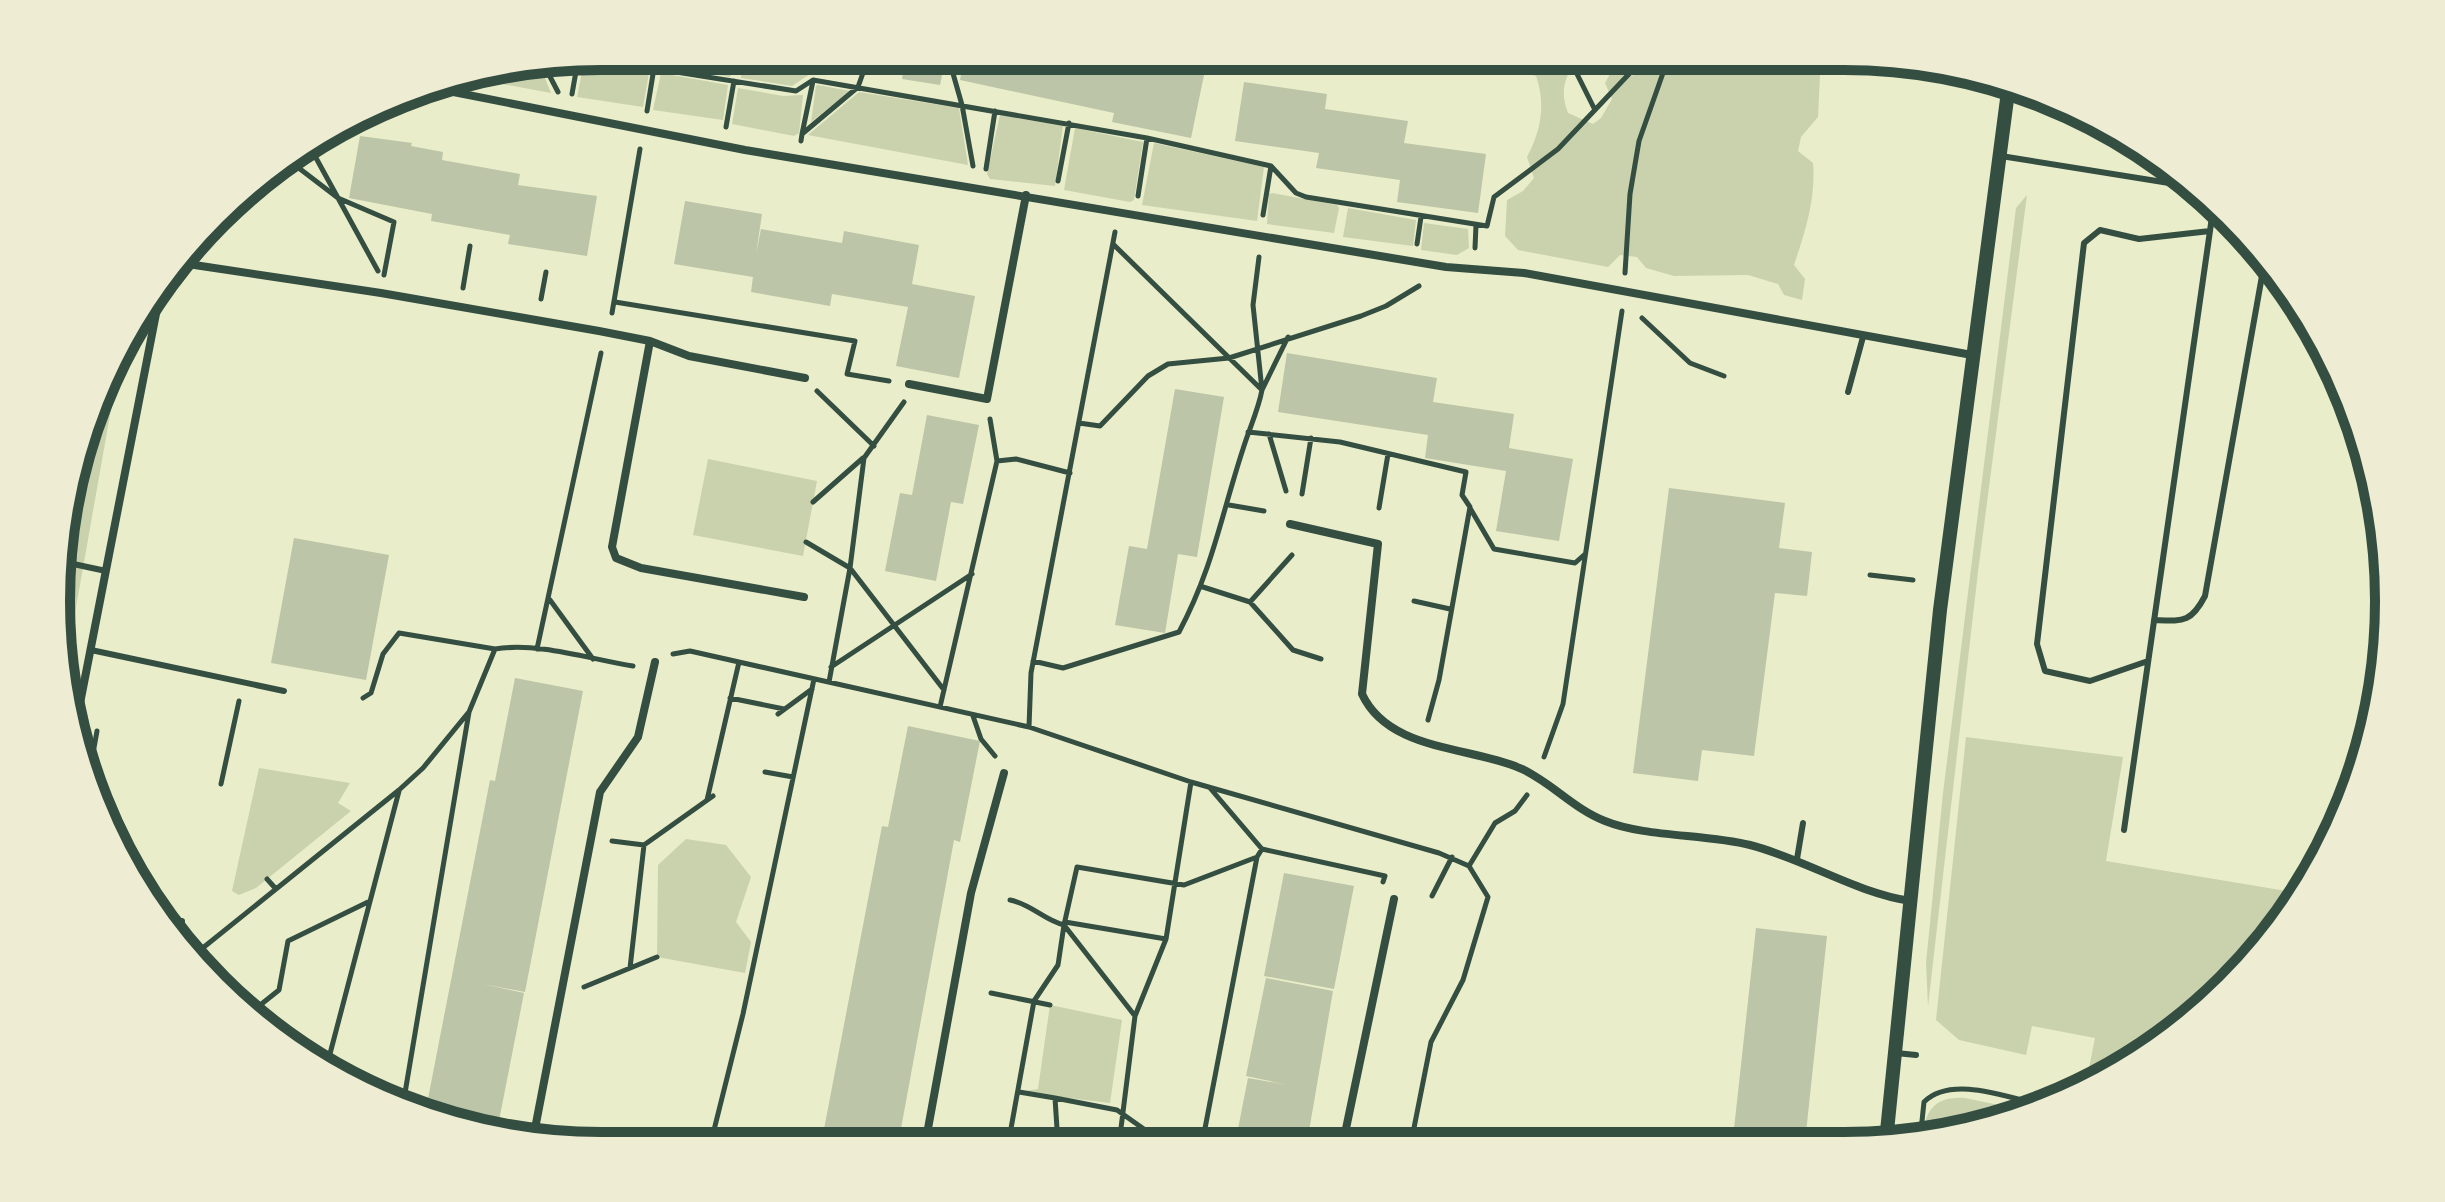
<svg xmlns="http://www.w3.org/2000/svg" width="2445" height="1202" viewBox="0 0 2445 1202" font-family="Cabin,sans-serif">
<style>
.green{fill:#cad2ad}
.building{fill:#bcc5a7}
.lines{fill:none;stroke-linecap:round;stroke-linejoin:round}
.path{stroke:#344e41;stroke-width:5}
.service{stroke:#344e41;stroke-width:6}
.minor{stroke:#344e41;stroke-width:8}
.tertiary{stroke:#344e41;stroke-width:14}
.rim{fill:none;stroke:#344e41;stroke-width:10}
</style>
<rect width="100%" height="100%" fill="#e9edc9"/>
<path class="green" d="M662,56H735L730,77L663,65Z
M743,56H786L812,61L810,74L792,86L741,78Z
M1528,56H1582C1565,73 1559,90 1568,113L1593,124L1601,118L1612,99L1605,83L1610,74L1619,70L1632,76C1648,67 1670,70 1682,56H1751L1774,66L1790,56H1825L1820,75L1818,117L1801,137L1798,151L1813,163C1816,199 1805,232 1794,265L1805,279L1802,300L1784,295L1778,284L1748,275L1674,276L1646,268L1637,257L1620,255L1608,267L1518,250L1505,236L1507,200L1523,191L1534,178L1527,157C1541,131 1546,104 1536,76L1523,71Z
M584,62L649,73L643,107L577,97Z
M540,66L551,93L481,80L474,86L449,81Z
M661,73L728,85L723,120L653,110Z
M818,85L850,91L811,122L816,86Z
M738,88L783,96L803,95L799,133L794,136L732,124Z
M859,92L959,108L968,165L808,135Z
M1000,115L1063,126L1055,186L990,179L987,174Z
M1075,128L1143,142L1134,200L1130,202L1064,190Z
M1154,143L1264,167L1257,221L1142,205Z
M1272,193L1337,205L1339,208L1334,233L1267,224L1269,194Z
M2027,195L1978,572L1928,1006L1926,963L1943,793L2016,208Z
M1348,208L1416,220L1413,246L1343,237Z
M1424,223L1468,229L1469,248L1457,255L1421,250Z
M123,344L119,364L63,681L67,494L98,392Z
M708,459L817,481L803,556L693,535Z
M1966,737L2123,757L2106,861L2299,893L2276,933L2176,1033L2109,1072L2089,1068L2095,1038L2032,1026L2026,1055L1959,1040L1936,1020Z
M259,768L350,783L338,803L351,811L256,888L239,895L232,891Z
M686,839L726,845L751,877L736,922L751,942L745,973L657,957L658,865Z
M1050,1005L1122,1020L1110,1103L1019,1092L1038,1089Z
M1965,1098L2028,1111L1922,1139C1925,1111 1934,1096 1965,1098Z"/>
<path class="building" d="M795,56H858L856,68Z
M906,56H946L940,85L902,79Z
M965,56H1125L1204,75L1191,138L1112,122L1114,113L960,80Z
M1244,82L1327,94L1325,109L1408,121L1404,143L1486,154L1478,213L1397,202L1400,180L1316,168L1319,153L1235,141Z
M360,136L412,143L411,146L443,152L442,160L520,174L518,185L597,196L587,256L508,244L510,235L431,221L432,214L349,198Z
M685,201L762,214L756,254L761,229L842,243L844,231L919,245L912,284L975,296L959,378L896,366L908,307L832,294L830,306L751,292L753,277L674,264Z
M1287,353L1437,378L1433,402L1514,414L1509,448L1573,459L1559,541L1496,531L1506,471L1425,458L1428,435L1278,412Z
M1175,389L1224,397L1197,557L1178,554L1165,633L1115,625L1129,546L1147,549Z
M927,415L979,425L963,504L951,502L936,581L885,571L900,493L912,495Z
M1669,488L1785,503L1779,548L1812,552L1807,596L1775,593L1754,756L1702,750L1698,781L1633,773Z
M294,538L389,555L366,680L271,663Z
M515,678L583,691L525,992L483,984L524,993L496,1136L425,1114L490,780L495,781Z
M908,726L980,741L960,842L954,840L898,1145H821L882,826L888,827Z
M1284,873L1354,886L1334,989L1264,976Z
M1756,928L1827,936L1805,1142H1704V1135L1733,1138Z
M1266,978L1333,991L1307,1143L1235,1144L1248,1078L1288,1085L1246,1076Z"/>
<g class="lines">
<path class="path" d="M948,56L962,105L973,166
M1568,56L1595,110
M588,58L796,91L813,80L1147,138L1271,166
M544,65L558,92
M572,94L578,60
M647,111L654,68
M726,127L734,81
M802,134L813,81
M801,141L802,134L858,87L869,56
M310,147L338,198L394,222L384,275
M287,159L338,198L378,271
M986,169L995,111
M1058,181L1069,123
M1138,196L1147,138
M1263,215L1271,166L1296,193L1306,197L1487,226L1494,197L1558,149L1646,56
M1417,244L1421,217
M1475,248L1476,225
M1259,257L1253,305L1262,390L1288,337
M1625,273L1630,194L1639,141L1669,56
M463,288L470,246
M541,299L546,272
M615,302L855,341L847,374L889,381
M612,313L640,149
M1642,318L1690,363L1724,376
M817,391L874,446
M904,402L864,458L850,568L944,690
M1079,423L1100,426L1148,376L1168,364L1229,358L1361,316L1386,306L1419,286
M1248,432L1340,442L1466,472L1462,495L1470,507L1439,680L1428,720
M1269,434L1286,491
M997,461L1016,459L1070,473
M1302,494L1311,438
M813,502L863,458
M1229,505L1264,511
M1379,508L1388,454
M1470,508L1494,549L1575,563L1584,555
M806,542L850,568L829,682
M1870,575L1913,580
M1203,587L1250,602L1293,650L1321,659
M550,600L593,659
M1414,601L1450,609
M1250,602L1292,555
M537,649L601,353
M673,654L690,651L1029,727L1191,782L1439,853L1469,866L1488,897L1463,980L1431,1042L1411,1143
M1033,661L1063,668L1179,632C1213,568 1221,516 1243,449C1249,429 1258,411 1262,390L1113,244
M831,667L972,574
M363,698L371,693L383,654L399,633L495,649
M730,698L784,709
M940,707L997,461L990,419
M778,714L812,689
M973,716L981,739L995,756
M1029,727L1031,673L1115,232
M1544,757L1563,704L1622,311
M90,770L97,731
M765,772L793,777
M221,784L239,701
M1210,788L1262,849
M707,800L739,662
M612,841L644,845
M1469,866L1495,823L1515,811L1527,795
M267,879L276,889
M1432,896L1452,857
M1010,900C1031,904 1044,920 1064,925L1077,867L1184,885L1257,857
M1065,922L1166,939
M194,955L399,790L423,768L468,713
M630,968L644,845L713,796
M584,987L657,957
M991,993L1050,1005
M249,1014L279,990L288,941L368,902
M326,1069L399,791
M1019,1092L1055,1098L1058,1144
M1055,1098L1117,1110L1165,1144
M387,1101L405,1093L469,712L495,649C539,642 589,659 633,666
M1920,1140L1924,1102C1952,1074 2011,1099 2046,1106
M1119,1144L1135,1016
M1202,1144L1257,857L1262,849L1385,876L1383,882
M1008,1145L1034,1001L1058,965L1064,925L1135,1016L1166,939L1191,782
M710,1146L743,1014L814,679"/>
<path class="service" d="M2001,156L2194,187
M1848,392L1863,337
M64,562L106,571
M2154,620C2183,621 2191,623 2205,596L2265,259
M91,650L284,691
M2148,661L2090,681L2045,671L2037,644L2084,243L2100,230L2139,239L2210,231
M2124,830L2214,203
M1797,859L1803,823
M179,935L182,921
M1896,1053L1916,1055"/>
<path class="minor" d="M423,86L745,150L1446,267L1524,273L1972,355
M181,263L381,293L599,331L650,341L689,356L805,378
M650,341L612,547L616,558L641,568L804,597
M909,384L987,399L1026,195
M1290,524L1378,544L1362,694C1389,752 1471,746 1522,769C1552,783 1574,809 1605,821C1644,837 1706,834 1750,845C1805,859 1856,893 1911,901
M76,724L162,283
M533,1139L600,792L638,737L655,662
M1343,1143L1394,899
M925,1145L971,893L1004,773"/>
<path class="tertiary" d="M1886,1141L1940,610L2009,84"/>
</g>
<path d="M0 0H2445V1202H0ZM601 70H1844A531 531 0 0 1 2375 601V601A531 531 0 0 1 1844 1132H601A531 531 0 0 1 70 601V601A531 531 0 0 1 601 70Z" fill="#eeecd3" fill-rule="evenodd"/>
<path class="rim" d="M601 70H1844A531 531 0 0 1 2375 601V601A531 531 0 0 1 1844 1132H601A531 531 0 0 1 70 601V601A531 531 0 0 1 601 70Z"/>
</svg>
